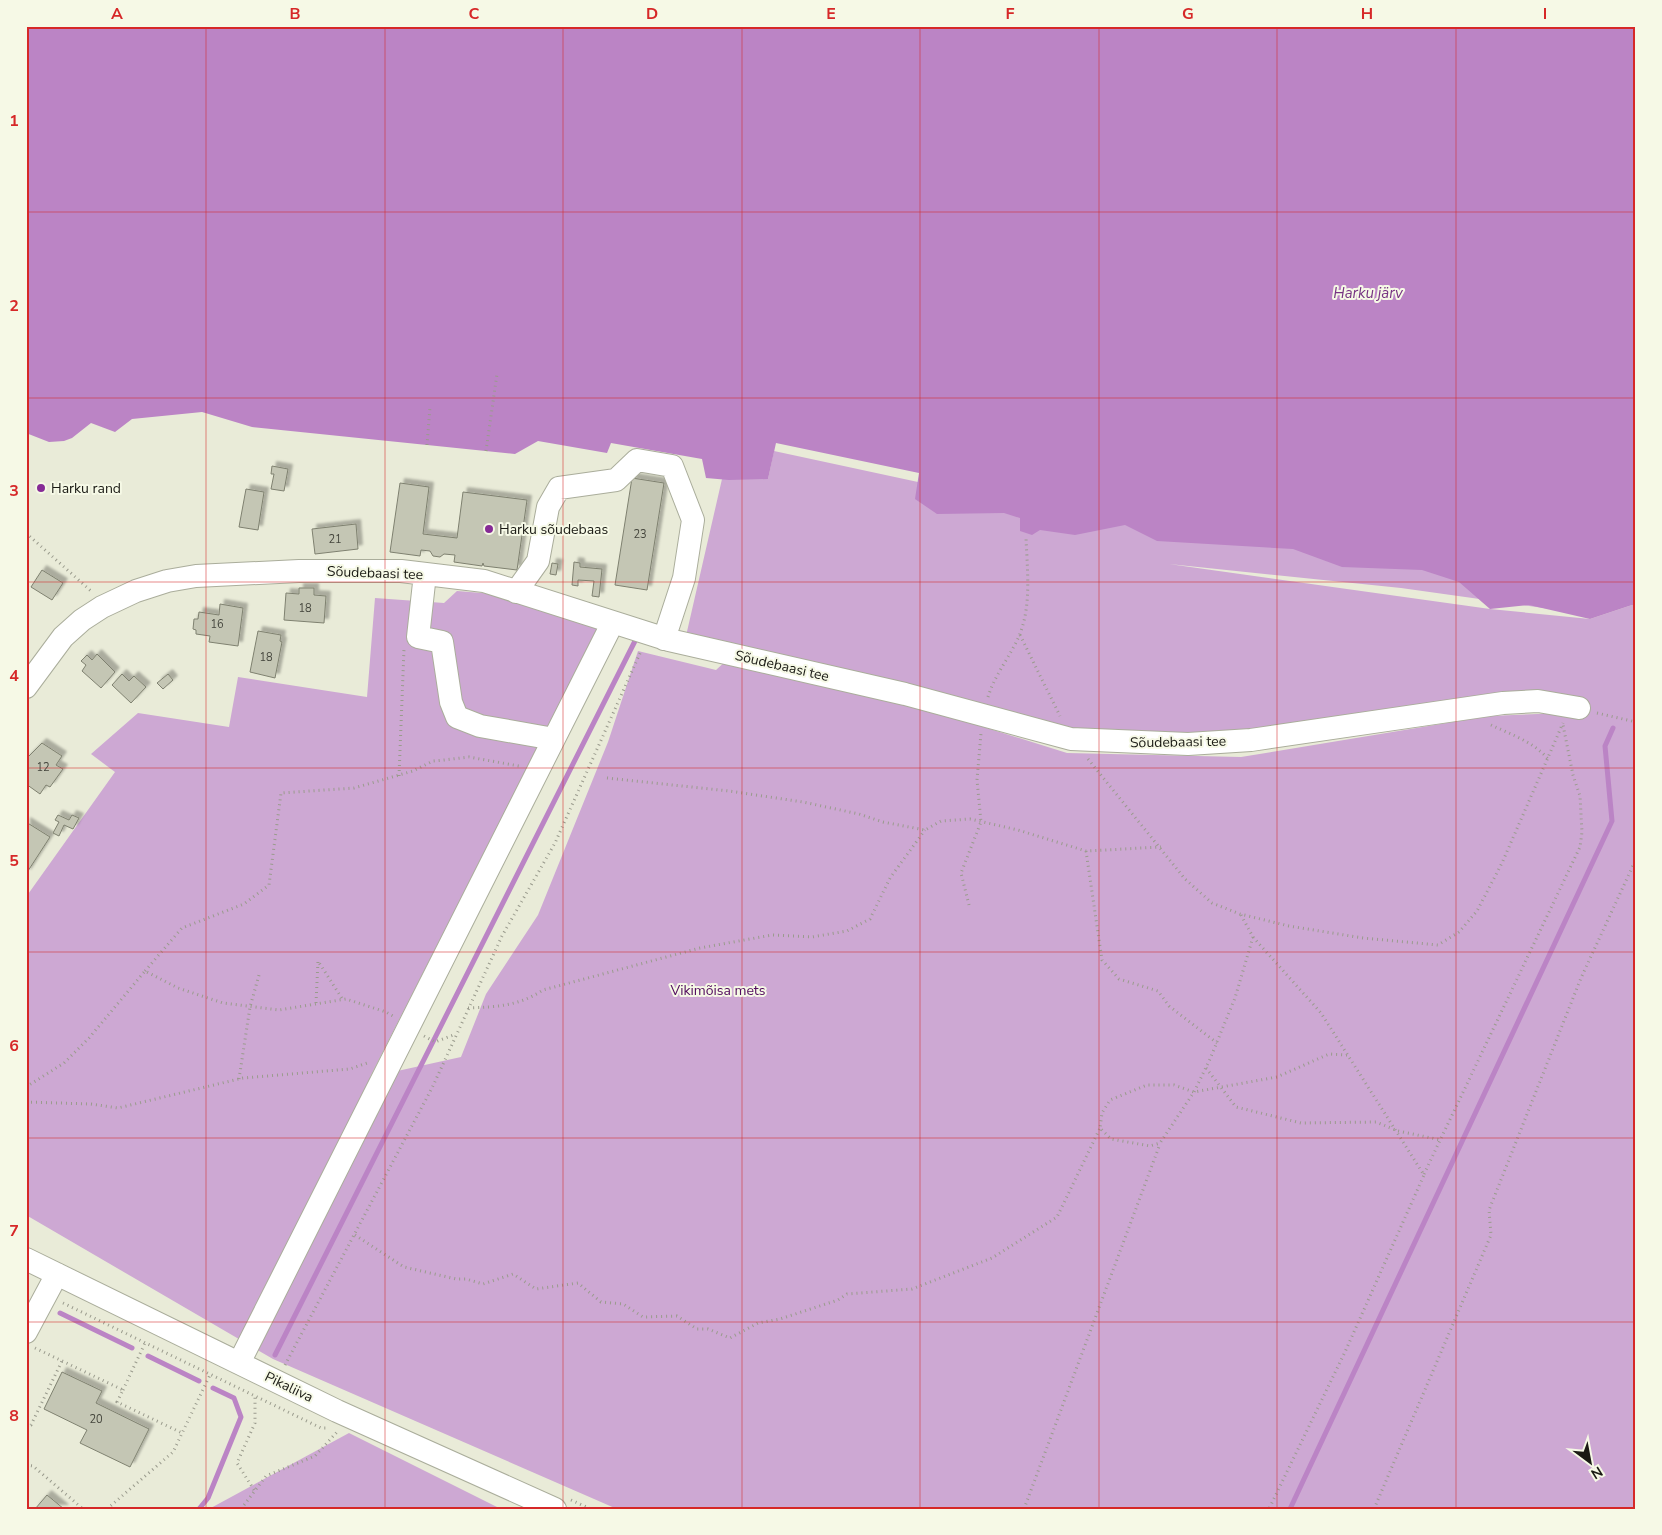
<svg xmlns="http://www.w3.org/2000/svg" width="1662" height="1535" viewBox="0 0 1662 1535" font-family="'Nunito Sans',sans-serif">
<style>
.green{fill:#cda8d3}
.water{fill:#bb84c5}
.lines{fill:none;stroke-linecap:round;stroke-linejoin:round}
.stream{stroke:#bb84c5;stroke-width:5}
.building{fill:#c4c6b4;stroke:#7f8170;filter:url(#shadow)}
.minor-casing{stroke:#aaad9b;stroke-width:24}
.path{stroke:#9a9b8d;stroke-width:3;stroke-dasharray:1 4;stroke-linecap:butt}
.minor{stroke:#fff;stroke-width:22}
.grid{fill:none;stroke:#d62828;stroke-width:1;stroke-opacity:0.55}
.poi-dot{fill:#862b96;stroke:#f6f9e6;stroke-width:2}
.labels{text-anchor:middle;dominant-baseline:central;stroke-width:4;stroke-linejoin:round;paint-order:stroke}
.number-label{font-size:11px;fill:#44453c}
.poi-label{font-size:14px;fill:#1a1a14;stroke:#f6f9e6;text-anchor:start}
.street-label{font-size:14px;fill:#1a1a14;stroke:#f6f9e6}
.park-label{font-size:14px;fill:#510a5d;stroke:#f6f9e6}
.water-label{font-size:15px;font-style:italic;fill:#773483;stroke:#f6f9e6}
.neatline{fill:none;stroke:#d62828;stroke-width:2}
.grid-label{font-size:16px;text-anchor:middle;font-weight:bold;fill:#d62828}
</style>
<defs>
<filter id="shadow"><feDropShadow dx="4.5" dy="-4.5" stdDeviation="1" flood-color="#0004"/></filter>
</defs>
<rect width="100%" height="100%" fill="#e9ebd8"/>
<path class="green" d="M774,451L918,482L920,473L1076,461L1586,614L1401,588L1169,564L1490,609L1590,619L1632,605L1636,608V1509H617L273,1359L26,1215V897L115,772L91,754L138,713L229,727L238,677L367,697L375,598L444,603L457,591L494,594L599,627L370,1077L461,1057L486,994L538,915L608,742L638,651L716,670L728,659L945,715L1067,753L1241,757L1489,716L1565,713L1570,697L1321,725L1189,737L1069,730L686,636L722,479H768Z
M349,1433L501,1509H209Z"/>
<path class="water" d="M26,26H1636V608L1632,605L1590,619L1529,605L1490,609L1459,582L1422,570L1342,567L1293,549L1157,541L1125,525L1075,535L1040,530L1032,535L1020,531V518L1004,513L937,514L915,499L919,473L776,443L768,479L729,480L706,478L702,459L611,443L607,453L538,441L515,454L252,427L202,412L132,419L115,432L91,423L72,438L64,441L49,442L26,433Z"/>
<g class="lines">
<path class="stream" d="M60,1313L132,1348
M275,1355L635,641
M148,1356L199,1381
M199,1509L208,1498L241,1417L234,1398L213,1388
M1290,1509L1612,821L1605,746L1613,728"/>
</g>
<path class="building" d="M272,466L288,469L284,491L271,489L274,474H271Z
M632,478L664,483L647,590L615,585Z
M400,483L429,487L423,534L457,538L463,492L527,500L517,570L484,566L483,563L482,566L454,562L455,555L444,554L440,557L433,556L430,551L421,550L420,556L390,552Z
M246,489L264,492L258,530L239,527Z
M356,524L358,549L315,554L312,529Z
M574,562L580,563V567L602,569L599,597L592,596L594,581L578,580V586L572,585Z
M552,563L558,564L556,575L550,574Z
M42,570L63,583L52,600L31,587Z
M299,588H314V595L326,596L324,623L284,620L286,593L299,594Z
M220,604L243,608L238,646L209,642L210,636L196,634V630L193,629L194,619H198L199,612L219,615Z
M258,631L281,635L280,641L282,642L275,678L250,672Z
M97,654L115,672L101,688L82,671L86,665L81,661L87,655L92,660Z
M122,674L129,681L134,676L146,687L131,703L112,685Z
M168,674L173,680L163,689L157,683Z
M42,743L62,756L56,765L63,769L50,787L46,785L40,794L26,784V759Z
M58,815L69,820L72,815L79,818L73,829L64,825L59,836L53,833L59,822L55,820Z
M26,822L50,837L26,874Z
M62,1372L102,1391L96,1403L149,1429L130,1467L80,1443L87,1430L44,1409Z
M47,1495L64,1509H35Z"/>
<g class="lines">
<defs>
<path id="minor" d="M425,574L418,637L442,642L451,702L457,717L480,726L554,739
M516,592L538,561L548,507L559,488L616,480L637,460L672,466L693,520L684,578L664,639
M26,687L63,637L82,620L102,607L136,591L167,581L196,576L299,571H401L484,581L669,640L905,694L1071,739L1188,744L1251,740L1503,703L1538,701L1579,708
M26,1259L337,1411L555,1509
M26,1332L57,1274
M239,1363L612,624"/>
</defs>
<use href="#minor" class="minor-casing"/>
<path class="path" d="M427,445L430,407
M486,451L497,374
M26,533L91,591
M1020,635L1060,716
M988,697C995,674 1010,657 1019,636C1032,606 1027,568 1026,537
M1597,713L1636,722
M1491,725C1510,734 1534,742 1548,759
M1088,759L1185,879L1212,903L1240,914L1289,926L1363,938L1438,945L1459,932L1477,911L1502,863L1563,723
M399,776L404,649
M607,778L729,791L803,802L859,814L883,822L925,830L941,821L970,819L1018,830L1086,851L1161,847
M1086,851L1102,960L1119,979L1158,991L1169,1006L1217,1043
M969,905L961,873L981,822L977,780L981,733
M1241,915L1253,937L1235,998L1210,1059L1194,1092L1160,1143L1150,1146L1111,1139L1100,1128L1102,1113L1110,1100L1147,1085H1174L1194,1092L1277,1077L1329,1054L1348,1055
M1253,937L1321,1013L1424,1175L1345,1352L1269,1509
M145,971L182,928L244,904L269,885L281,793L354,788L413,771L433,761L444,760L469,757L519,766
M316,1003L318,961L343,1000
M468,1008C496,1007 519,1006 543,990L700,948L772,935L812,937L847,931L870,919L890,878L925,830
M424,1036L435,1042L456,1034
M1206,1068L1236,1107L1301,1123L1376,1122L1398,1131L1441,1140
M239,1079L250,1007L259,975
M26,1087L64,1063L89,1038L145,971L178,988L223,1003L279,1010L346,999L386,1012L393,1016
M26,1102L91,1104L118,1108L243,1078L350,1069L370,1062
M1424,1174L1580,847L1582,832L1580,796L1573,775L1563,725
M355,1235L404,1267L456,1279H466L483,1284L513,1274L536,1289L578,1283L601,1302L623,1304L643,1317L677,1316L697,1329H708L730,1338L758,1323L780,1319L838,1300L847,1294L912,1289L992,1258L1057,1217L1100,1128
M63,1303L321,1428H327
M35,1348L123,1390L117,1402L182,1433
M285,1365L432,1088L502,936L555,843L641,651
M123,1390L145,1343
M26,1427L31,1425L62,1361
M26,1465L33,1466L83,1509
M254,1490L237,1463L255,1423V1397
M571,1500L591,1509
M107,1509L173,1452L210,1375
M241,1509L266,1476L315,1456L337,1432
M1024,1509L1160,1144
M1374,1509L1491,1235L1489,1210L1581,978L1636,859"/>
<use href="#minor" class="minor"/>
</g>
<path class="grid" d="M206,26V1509M385,26V1509M563,26V1509M742,26V1509M920,26V1509M1099,26V1509M1277,26V1509M1456,26V1509M26,212H1636M26,398H1636M26,582H1636M26,768H1636M26,952H1636M26,1138H1636M26,1322H1636"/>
<g class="poi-dot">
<circle cx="41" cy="488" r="5"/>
<circle cx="489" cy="529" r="5"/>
</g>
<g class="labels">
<g class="number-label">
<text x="640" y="534">23</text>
<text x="335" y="539">21</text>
<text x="305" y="608">18</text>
<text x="217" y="624">16</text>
<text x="266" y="657">18</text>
<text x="43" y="767">12</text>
<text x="96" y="1419">20</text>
</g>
<g class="poi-label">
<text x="51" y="488">Harku rand</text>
<text x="499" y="529">Harku sõudebaas</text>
</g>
<g class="street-label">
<text transform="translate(375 573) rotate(2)">Sõudebaasi tee</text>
<text transform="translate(782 666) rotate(13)">Sõudebaasi tee</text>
<text transform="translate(1178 742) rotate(-1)">Sõudebaasi tee</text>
<text transform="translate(289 1387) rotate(26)">Pikaliiva</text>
</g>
<g class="park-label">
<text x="718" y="990">Vikimõisa mets</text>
</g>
<g class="water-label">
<text x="1368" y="293">Harku järv</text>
</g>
</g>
<rect width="1662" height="1535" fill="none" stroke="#f6f9e6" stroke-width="55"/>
<g transform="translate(1590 1462) rotate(148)" stroke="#f6f9e6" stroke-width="4" paint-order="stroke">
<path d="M0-4L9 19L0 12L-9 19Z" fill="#1a1a14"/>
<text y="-8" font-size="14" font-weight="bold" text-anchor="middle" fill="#1a1a14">N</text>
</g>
<rect x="28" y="28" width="1606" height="1480" class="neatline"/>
<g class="grid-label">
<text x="117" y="19">A</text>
<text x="295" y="19">B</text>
<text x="474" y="19">C</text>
<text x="652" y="19">D</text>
<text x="831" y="19">E</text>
<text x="1010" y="19">F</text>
<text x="1188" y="19">G</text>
<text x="1367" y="19">H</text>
<text x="1545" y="19">I</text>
<text x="14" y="126">1</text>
<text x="14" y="311">2</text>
<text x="14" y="496">3</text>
<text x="14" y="681">4</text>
<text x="14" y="866">5</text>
<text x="14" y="1051">6</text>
<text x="14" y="1236">7</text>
<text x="14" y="1421">8</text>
</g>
</svg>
